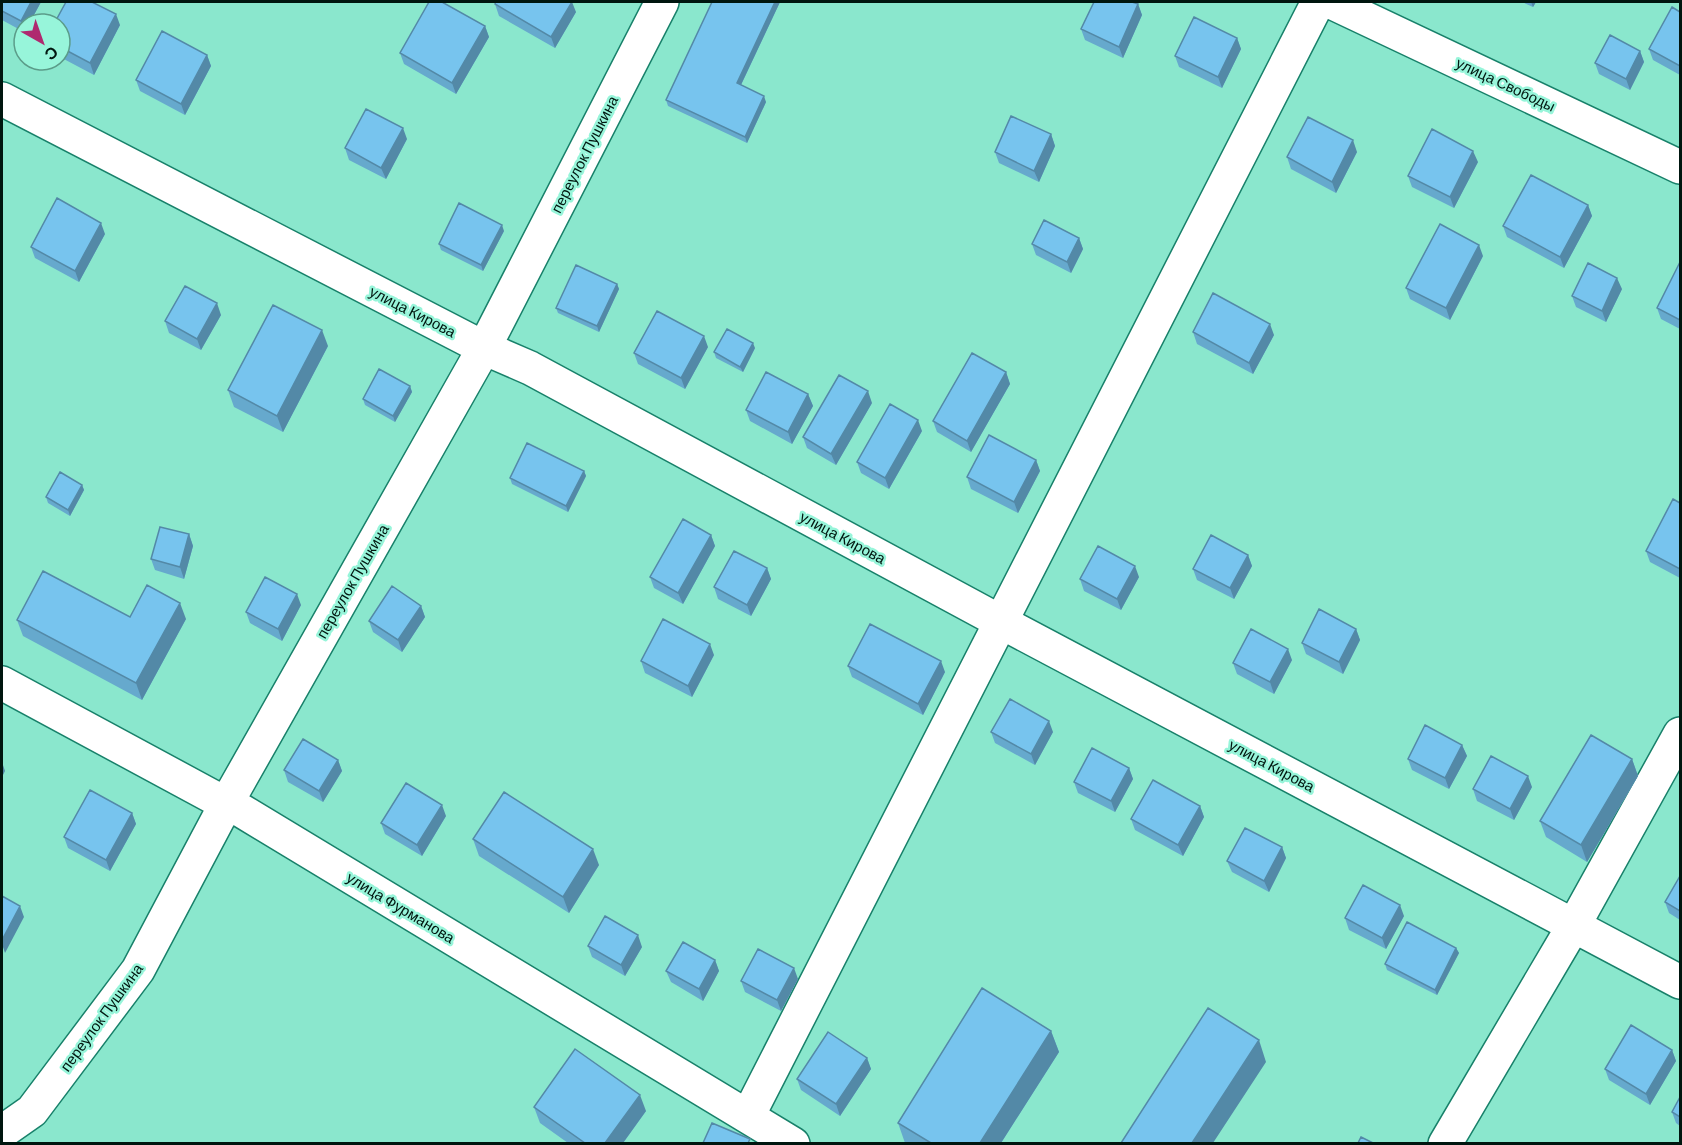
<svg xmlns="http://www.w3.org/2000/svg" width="1682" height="1145" viewBox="0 0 1682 1145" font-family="Barlow,sans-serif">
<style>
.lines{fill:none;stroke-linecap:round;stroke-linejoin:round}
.minor-casing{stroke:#18816a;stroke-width:36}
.minor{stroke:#fff;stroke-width:33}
.wall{fill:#66a9cd}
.shaded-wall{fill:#5389a7}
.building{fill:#77c4ee;stroke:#5389a7;stroke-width:1.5}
.labels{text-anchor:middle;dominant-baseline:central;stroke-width:5;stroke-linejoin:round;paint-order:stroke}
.street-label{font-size:15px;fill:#00160f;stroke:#97f5da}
</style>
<rect width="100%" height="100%" fill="#8ae7cd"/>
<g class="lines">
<defs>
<path id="minor" d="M1331,2L1680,167
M2,99L484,348L530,368L1001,622L1680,982
M2,683L226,804L242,811L793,1144
M748,1116L1318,2
M2,1132L32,1111L138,970L226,804L484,348L662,2
M1445,1144L1574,925L1680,734"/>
</defs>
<use href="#minor" class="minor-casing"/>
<use href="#minor" class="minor"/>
</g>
<path class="wall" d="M2,2H41L29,24H24V32L2,20Z
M712,2H780L741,85L766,102L747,143L668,106L666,100Z
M1522,2H1536L1533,7Z
M495,4L576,12L555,48L499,16Z
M1138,4L1142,15L1123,58L1085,40L1081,29Z
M1680,12V75L1653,60L1649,49Z
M60,24L120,25L94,75L60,57Z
M485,26L489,37L456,94L404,64L400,53Z
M1237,38L1241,49L1222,88L1179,67L1175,56Z
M1640,51L1644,62L1630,90L1599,74L1595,63Z
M207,55L211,66L185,115L140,91L136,80Z
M1051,134L1055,146L1039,182L999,163L995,152Z
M407,139L386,179L349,160L345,148Z
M1357,152L1336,193L1291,169L1287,157Z
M1478,162L1454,208L1412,187L1408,176Z
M1588,205L1592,216L1564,268L1507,237L1503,226Z
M504,231L483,271L441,250L439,244Z
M105,234L79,282L35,258L31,247Z
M1079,238L1083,249L1071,273L1036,255L1032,244Z
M1483,256L1450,320L1410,299L1406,288Z
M1680,262V329L1661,319L1657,308Z
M617,284L619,289L599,332L558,313L556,308Z
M1622,289L1606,322L1576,307L1572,296Z
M221,315L201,350L169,333L165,321Z
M1193,332L1274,335L1253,374L1197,344Z
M328,346L283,432L234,407L228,390Z
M708,347L685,389L638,364L634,353Z
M755,348L743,372L716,358L714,352Z
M1006,372L1010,384L971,452L937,432L933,421Z
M410,386L412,392L395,422L365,405L363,399Z
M808,394L813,406L792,444L750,421L746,410Z
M872,403L836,465L807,448L803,437Z
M922,431L889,489L861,473L857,462Z
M1036,460L1040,471L1018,513L971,489L967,477Z
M584,471L586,476L568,512L512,484L510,478Z
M82,485L84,490L70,516L48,503L46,497Z
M1680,503V578L1650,562L1646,551Z
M189,534L193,546L184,579L155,570L151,559Z
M711,535L715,546L683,604L654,588L650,577Z
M1248,555L1252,566L1234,599L1197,580L1193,569Z
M767,568L771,579L751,616L718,599L714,587Z
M1139,577L1121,610L1084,591L1080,579Z
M301,605L282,641L250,623L246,612Z
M421,606L425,617L402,652L373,632L369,621Z
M130,617L186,619L142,700L23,636L17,620Z
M1356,629L1360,640L1343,674L1306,654L1302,643Z
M714,655L692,697L645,673L641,661Z
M1292,660L1274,694L1237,674L1233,663Z
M848,666L945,672L923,715L852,677Z
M991,732H1053L1035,765L995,743Z
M1462,745L1467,756L1449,789L1412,770L1408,759Z
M1632,759L1638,776L1587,862L1546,837L1540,821Z
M338,760L342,771L323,802L288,782L284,770Z
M1129,768L1133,779L1115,812L1078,793L1074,782Z
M1532,787L1514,820L1477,801L1473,789Z
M1200,806L1204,817L1183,856L1135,830L1131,819Z
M132,813L136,824L110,871L68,848L64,837Z
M446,816L422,856L385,834L381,823Z
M473,839L599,865L569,913L479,856Z
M1282,847L1286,858L1269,892L1232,872L1227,861Z
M1680,876V920L1669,913L1665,902Z
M1404,916L1386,949L1349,930L1345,918Z
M588,946L642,947L625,976L592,957Z
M1456,948L1459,953L1437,995L1387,970L1385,964Z
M715,960L719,971L703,1001L671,982L666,971Z
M798,979L781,1011L745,992L741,981Z
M1051,1031L1059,1052L1001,1143H905L898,1123Z
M1672,1050L1676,1061L1650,1105L1609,1080L1605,1069Z
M867,1058L871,1069L840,1116L801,1090L797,1079Z
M1680,1097V1126L1676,1123L1672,1112Z
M534,1107L646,1111L623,1143H568L540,1123Z"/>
<path class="shaded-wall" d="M31,2H41L29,24H24V31L21,21Z
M572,2L576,12L555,48L551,37Z
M775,2H780L739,89L737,83Z
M1531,2H1536L1533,7Z
M1138,4L1142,15L1123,58L1119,47Z
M116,14L120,25L94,75L90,63Z
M485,26L489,37L456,94L452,83Z
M1237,38L1241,49L1222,88L1218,77Z
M1640,51L1644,62L1630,90L1626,79Z
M207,55L211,66L185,115L181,104Z
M764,96L766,102L747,143L745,137Z
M403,128L407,139L386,179L381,168Z
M1051,134L1055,146L1039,182L1034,171Z
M1353,140L1357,152L1336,193L1332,182Z
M1473,151L1478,162L1454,208L1450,197Z
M1588,205L1592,216L1564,268L1560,257Z
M101,223L105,234L79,282L75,271Z
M502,225L504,231L483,271L481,265Z
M1079,238L1083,249L1071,273L1067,262Z
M1479,245L1483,256L1450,320L1446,308Z
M1617,278L1622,289L1606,322L1602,311Z
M617,284L619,289L599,332L597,326Z
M217,303L221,315L201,350L197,339Z
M1270,324L1274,335L1253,374L1249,363Z
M322,330L328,346L283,432L277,416Z
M704,336L708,347L685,389L681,378Z
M753,343L755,348L743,372L740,367Z
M1006,372L1010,384L971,452L967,441Z
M410,386L412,392L395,422L393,416Z
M868,391L872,403L836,465L831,454Z
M808,394L813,406L792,444L788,432Z
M918,420L922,431L889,489L885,478Z
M1036,460L1040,471L1018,513L1014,502Z
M584,471L586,476L568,512L566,506Z
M82,485L84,490L70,516L68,510Z
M189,534L193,546L184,579L180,567Z
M711,535L715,546L683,604L678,593Z
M1248,555L1252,566L1234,599L1230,588Z
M1135,566L1139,577L1121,610L1117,599Z
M767,568L771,579L751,616L747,605Z
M297,594L301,605L282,641L278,629Z
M180,603L186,619L142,700L136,683Z
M421,606L425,617L402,652L398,640Z
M1356,629L1360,640L1343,674L1339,662Z
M710,644L714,655L692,697L688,686Z
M1288,649L1292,660L1274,694L1270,682Z
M941,661L945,672L923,715L918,704Z
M1049,721L1053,732L1035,765L1031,754Z
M1462,745L1467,756L1449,789L1445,778Z
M1632,759L1638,776L1587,862L1581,845Z
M338,760L342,771L323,802L319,791Z
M2,762L5,771L2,777Z
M1129,768L1133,779L1115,812L1111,801Z
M1528,776L1532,787L1514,820L1510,809Z
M442,805L446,816L422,856L417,845Z
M1200,806L1204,817L1183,856L1178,845Z
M132,813L136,824L110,871L106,860Z
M1282,847L1286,858L1269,892L1264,881Z
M593,849L599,865L569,913L563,897Z
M1400,905L1404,916L1386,949L1382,938Z
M20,906L24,917L5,953L2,944V940Z
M638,935L642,947L625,976L621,965Z
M1456,948L1459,953L1437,995L1435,990Z
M715,960L719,971L703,1001L699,989Z
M794,968L798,979L781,1011L777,1000Z
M1051,1031L1059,1052L1001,1143H980Z
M1259,1040L1266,1062L1213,1143H1192Z
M1672,1050L1676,1061L1650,1105L1646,1094Z
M867,1058L871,1069L840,1116L836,1104Z
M640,1095L646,1111L623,1143H605Z"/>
<path class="building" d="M2,2H31L21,21L2,11Z
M66,2H92L116,14L90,63L60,47V24H54Z
M429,2H442L485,26L452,83L400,53Z
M496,2H572L551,37L495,4Z
M712,2H775L737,83L764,96L745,137L666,100Z
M1094,2H1132L1138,4L1119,47L1081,29Z
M1672,7L1680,12V66L1649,49Z
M1194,17L1237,38L1218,77L1175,56Z
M162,31L207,55L181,104L136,80Z
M1610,35L1640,51L1626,79L1595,63Z
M366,109L403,128L381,168L345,148Z
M1011,116L1051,134L1034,171L995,152Z
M1308,117L1353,140L1332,182L1287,157Z
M1432,129L1473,151L1450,197L1408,176Z
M1531,175L1588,205L1560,257L1503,226Z
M57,198L101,223L75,271L31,247Z
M459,203L502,225L481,265L439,244Z
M1044,220L1079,238L1067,262L1032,244Z
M1440,224L1479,245L1446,308L1406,288Z
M1680,262V320L1657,308Z
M1588,263L1617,278L1602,311L1572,296Z
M576,265L617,284L597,326L556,308Z
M185,286L217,303L197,339L165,321Z
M1213,293L1270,324L1249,363L1193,332Z
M273,305L322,330L277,416L228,390Z
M657,311L704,336L681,378L634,353Z
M727,329L753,343L740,367L714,352Z
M972,353L1006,372L967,441L933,421Z
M379,369L410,386L393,416L363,399Z
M766,372L808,394L788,432L746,410Z
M839,375L868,391L831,454L803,437Z
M890,404L918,420L885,478L857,462Z
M989,435L1036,460L1014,502L967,477Z
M527,443L584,471L566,506L510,478Z
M60,472L82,485L68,510L46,497Z
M1673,499L1680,503V569L1646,551Z
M683,519L711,535L678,593L650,577Z
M160,527L189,534L180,567L151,559Z
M1211,535L1248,555L1230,588L1193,569Z
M1098,546L1135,566L1117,599L1080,579Z
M734,551L767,568L747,605L714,587Z
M43,571L130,617L147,585L180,603L136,683L17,620Z
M265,577L297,594L278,629L246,612Z
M392,586L421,606L398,640L369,621Z
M1319,609L1356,629L1339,662L1302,643Z
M663,619L710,644L688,686L641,661Z
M870,624L941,661L918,704L848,666Z
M1251,629L1288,649L1270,682L1233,663Z
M1010,699L1049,721L1031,754L991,732Z
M1425,725L1462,745L1445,778L1408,759Z
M1591,735L1632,759L1581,845L1540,821Z
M303,739L338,760L319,791L284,770Z
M1092,748L1129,768L1111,801L1074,782Z
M1491,756L1528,776L1510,809L1473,789Z
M1153,780L1200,806L1178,845L1131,819Z
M406,783L442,805L417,845L381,823Z
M90,790L132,813L106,860L64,837Z
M504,792L593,849L563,897L473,839Z
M1245,828L1282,847L1264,881L1227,861Z
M1680,876V911L1665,902Z
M1363,885L1400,905L1382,938L1345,918Z
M2,896L20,906L2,940Z
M605,916L638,935L621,965L588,946Z
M1407,922L1456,948L1435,990L1385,964Z
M683,942L715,960L699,989L666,971Z
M758,949L794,968L777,1000L741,981Z
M982,988L1051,1031L980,1143H931L898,1123Z
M1208,1008L1259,1040L1192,1143H1121Z
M1631,1025L1672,1050L1646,1094L1605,1069Z
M828,1032L867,1058L836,1104L797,1079Z
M575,1049L640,1095L605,1143H585L534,1107Z
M1680,1097V1117L1672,1112Z
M712,1123L750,1139L748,1143H703Z
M1361,1137L1373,1143H1358Z"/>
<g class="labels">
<g class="street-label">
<text transform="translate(1506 84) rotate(25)">улица Свободы</text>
<text transform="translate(584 154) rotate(-63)">переулок Пушкина</text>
<text transform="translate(413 311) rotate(27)">улица Кирова</text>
<text transform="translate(843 537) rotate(28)">улица Кирова</text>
<text transform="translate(352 581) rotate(-60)">переулок Пушкина</text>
<text transform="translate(1272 765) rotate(28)">улица Кирова</text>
<text transform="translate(401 907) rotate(31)">улица Фурманова</text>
<text transform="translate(101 1017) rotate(-54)">переулок Пушкина</text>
</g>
</g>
<rect width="1682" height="1145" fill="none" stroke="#00160f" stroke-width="6"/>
<g transform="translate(42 42) rotate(140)"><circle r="28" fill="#97f5da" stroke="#5b9c89" stroke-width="1.5"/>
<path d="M0-4.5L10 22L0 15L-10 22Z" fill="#af296f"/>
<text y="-9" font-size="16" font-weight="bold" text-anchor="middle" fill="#00160f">С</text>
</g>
</svg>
